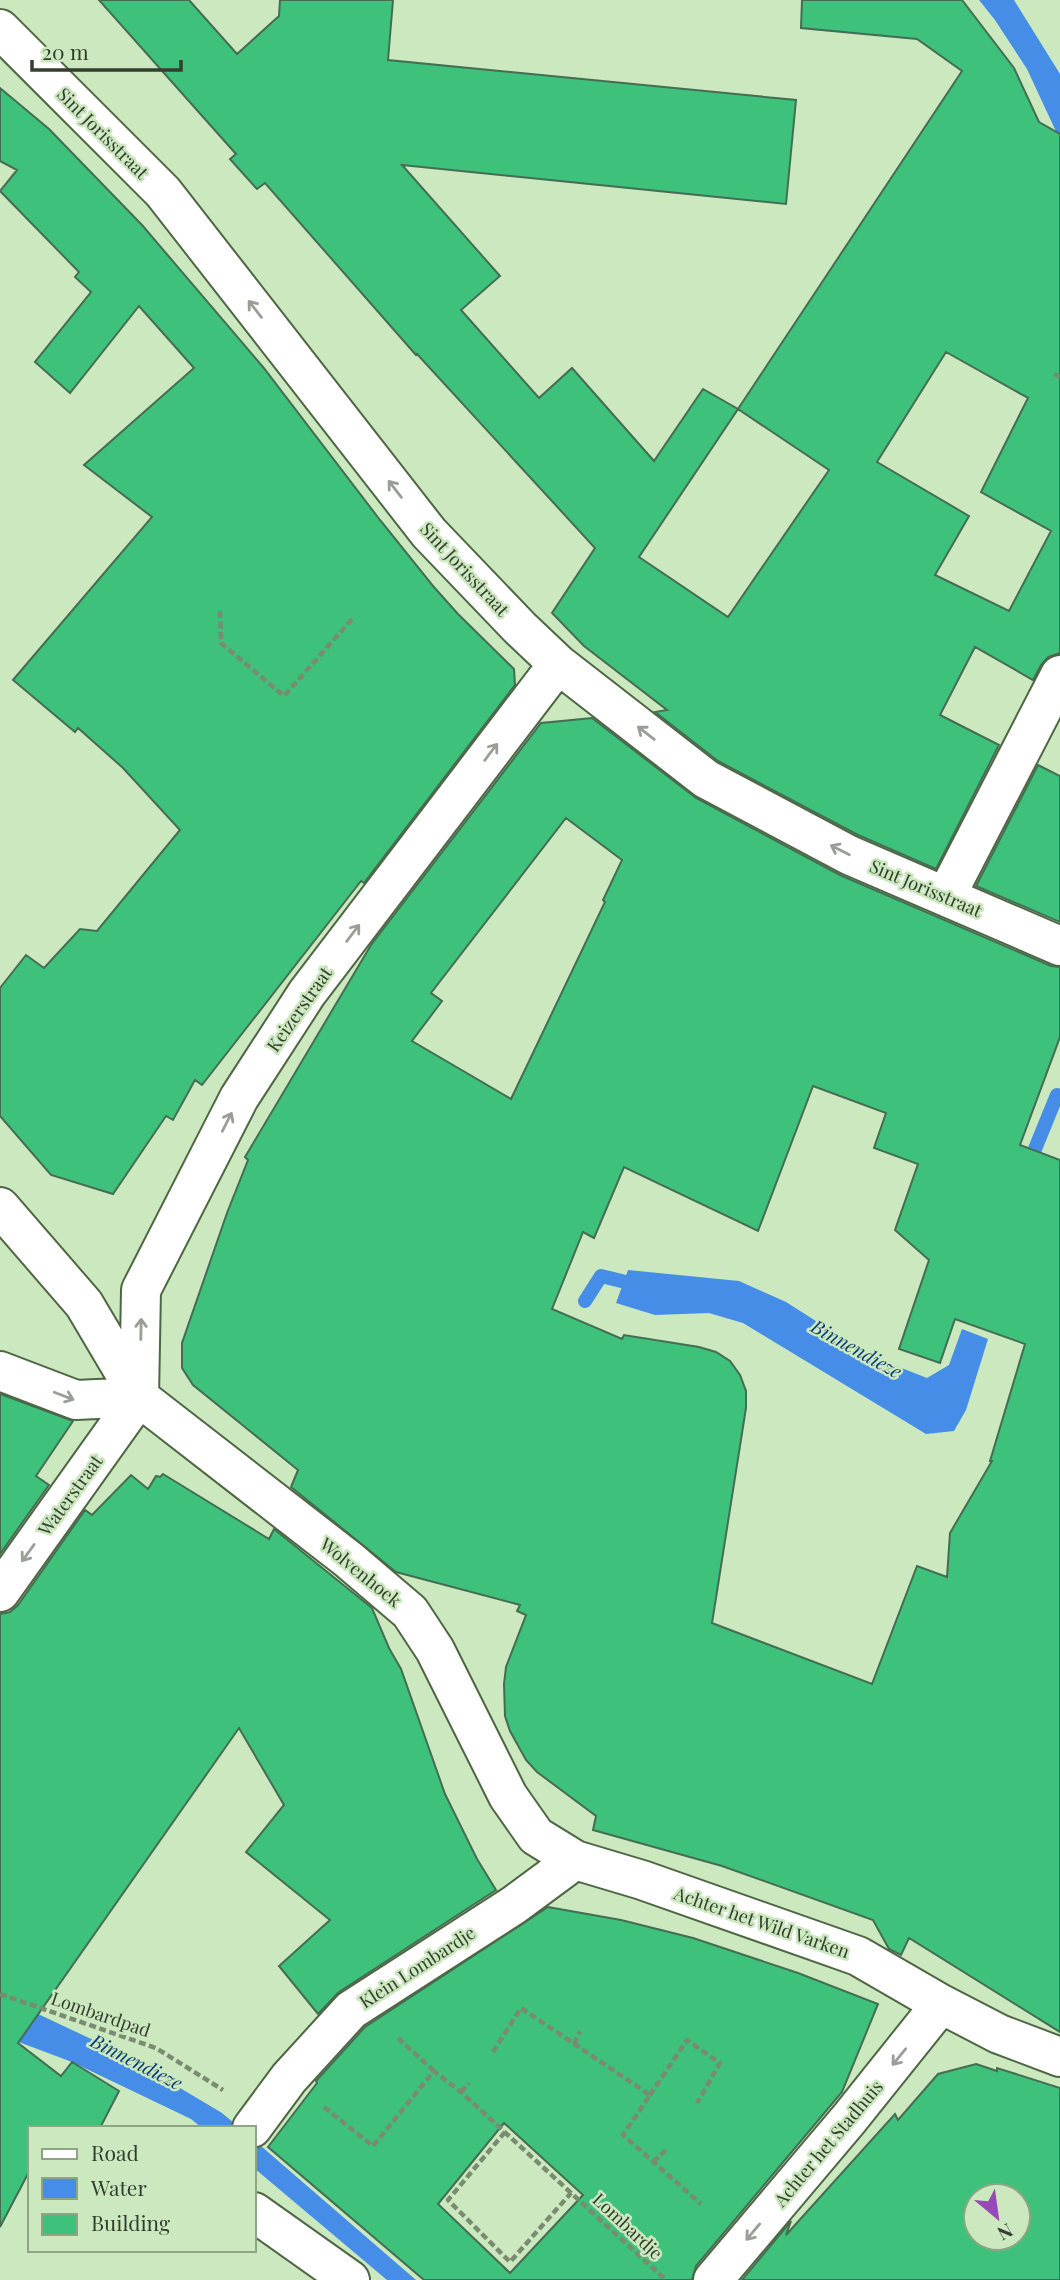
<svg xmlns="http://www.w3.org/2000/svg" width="1060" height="2280" viewBox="0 0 1060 2280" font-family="'Playfair Display',serif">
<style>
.water{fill:#468de7}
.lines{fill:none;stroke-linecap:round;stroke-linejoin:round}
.stream{stroke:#468de7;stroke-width:14}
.building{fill:#3dc17b;stroke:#446d53;stroke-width:2;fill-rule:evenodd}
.street-casing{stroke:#4e6643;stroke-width:42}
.path{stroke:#798b70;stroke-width:4.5;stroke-dasharray:7 3.5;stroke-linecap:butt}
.street{stroke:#fff;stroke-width:38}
.oneway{stroke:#999e96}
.labels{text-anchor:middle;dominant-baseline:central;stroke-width:5;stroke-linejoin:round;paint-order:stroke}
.street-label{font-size:18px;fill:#333e2e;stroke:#cce8bf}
.water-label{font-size:19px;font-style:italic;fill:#083a73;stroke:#cce8bf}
</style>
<rect width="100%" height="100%" fill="#cce8bf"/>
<path class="water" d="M979,0H1014L1060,74V140L1027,69L995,20Z
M628,1270L739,1281L786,1302L871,1356L927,1378L949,1365L962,1329L988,1339L966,1410L954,1431L926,1434L743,1323L709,1313L655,1315L616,1303Z
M0,1999L19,2005L123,2054L222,2113L240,2128H202L191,2119L72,2062L0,2035Z
M254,2140L416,2280H387L254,2168Z"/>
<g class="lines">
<path class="stream" d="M1035,1149L1057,1095
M585,1301L601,1276L642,1286"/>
</g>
<path class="building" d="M99,0H189L237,54L279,16L280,0H393L388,60L796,100L786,204L402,165L500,276L461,310L539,398L572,368L654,461L703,389L738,409L639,557L728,617L829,470L738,409L962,71L917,39L801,28L802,0H962L1014,68L1039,122L1060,134V653L1048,657L1041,665L1033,680L975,647L940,715L999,745L936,869L858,835L718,761L655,712L667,710L584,646L552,613L595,548L417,354L416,355L265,183L257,189L230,159L236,154ZM946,352L1028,398L981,492L1051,531L1009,611L935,575L969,516L877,462Z
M0,88L49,129L142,225L263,367L380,520L433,586L458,614L514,669L515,685L364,883L361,881L202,1085L195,1080L173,1120L166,1116L113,1194L51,1175L0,1116V988L26,955L44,968L80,929L97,931L180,830L123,768L78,728L75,732L13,680L152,517L84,465L194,368L139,306L70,393L35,362L91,292L75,277L79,272L0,191L17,170L0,161Z
M592,718L696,798L840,875L1051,966L1060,967V1037L1020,1145L1060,1160V2032L909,1938L901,1955L889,1949L873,1920L722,1866L593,1830L596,1816L537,1772L526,1760L510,1731L505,1716L504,1684L506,1667L526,1615L517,1611L520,1605L396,1572L291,1487L298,1470L193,1385L182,1368V1343L227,1213L248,1160L245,1157L371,945L541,723ZM566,818L622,860L603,900L605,902L511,1099L412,1041L442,1001L431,993ZM813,1086L886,1113L874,1148L918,1164L895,1230L929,1260L899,1349L940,1363L955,1319L1025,1344L990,1461H992L950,1533L947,1577L917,1566L872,1684L712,1623L746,1408V1391L740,1375L730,1361L716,1352L699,1347L624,1335L622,1339L552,1309L583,1232L594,1238L624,1167L758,1231Z
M1038,765L1060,776V922L976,886Z
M0,1394L73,1421L36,1476L49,1485L0,1554Z
M163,1474L269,1539L274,1529L372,1608L389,1648L401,1669L445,1794L477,1859L496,1890L339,1992L318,2014L279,1966L330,1920L246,1852L284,1805L239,1728L18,2043L61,2076L72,2062L119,2091L100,2128H30V2170L0,2227V1614L10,1612L18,1605L85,1510L92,1515L131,1475L148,1489L156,1476L160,1477Z
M548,1907L621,1920L693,1938L798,1973L878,2004L842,2092L696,2266L692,2280H424L268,2147L317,2083L316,2081L365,2027ZM504,2123L583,2195L510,2273L438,2204Z
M976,2064L997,2071V2068L1060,2088V2280H742L791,2221L786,2235L895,2114L898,2120L938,2074ZM976,2196H1018V2238H976Z"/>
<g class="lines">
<defs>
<path id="street" d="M0,29L163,192L429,533L520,628L558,664L706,779L849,855L1060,946
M946,896L1060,675
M0,1207L84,1304L139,1397L349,1560L410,1612L435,1650L508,1796L536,1836L575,1860L642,1880L858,1956L941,2004L999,2034L1060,2057
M0,1371L76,1400L139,1397
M139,1397L141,1290L239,1098L307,993L558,664
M0,1592L139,1397
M252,2128L289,2078L351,2010L514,1905L575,1860
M254,2212L350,2280
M713,2280L849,2119L941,2004"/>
</defs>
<use href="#street" class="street-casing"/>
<path class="path" d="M1054,374L1060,377
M220,611L221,643L284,696L352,619
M0,1994L156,2048L223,2090
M398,2038L434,2071
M574,2044L580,2031
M493,2052L521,2008L650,2095L623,2135L701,2204
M461,2092L469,2083
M650,2095L687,2040L720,2063L697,2103
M324,2107L373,2146L434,2071L461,2092L666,2280
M505,2132L448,2200L510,2262L571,2193
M653,2162L668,2148"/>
<use href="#street" class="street"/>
</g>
<defs><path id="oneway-shaft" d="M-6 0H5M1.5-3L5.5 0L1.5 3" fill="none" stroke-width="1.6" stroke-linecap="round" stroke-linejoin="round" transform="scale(1.75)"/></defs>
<g class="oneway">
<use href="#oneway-shaft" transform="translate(255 309) rotate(-128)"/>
<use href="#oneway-shaft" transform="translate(395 489) rotate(-128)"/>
<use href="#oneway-shaft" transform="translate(646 733) rotate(-142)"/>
<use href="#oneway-shaft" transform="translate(491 752) rotate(-53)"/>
<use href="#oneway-shaft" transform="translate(840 850) rotate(-153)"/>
<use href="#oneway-shaft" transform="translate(353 933) rotate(-53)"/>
<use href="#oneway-shaft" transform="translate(227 1122) rotate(-63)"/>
<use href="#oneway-shaft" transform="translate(141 1329) rotate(-89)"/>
<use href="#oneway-shaft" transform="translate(64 1396) rotate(21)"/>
<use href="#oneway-shaft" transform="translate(28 1553) rotate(126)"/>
<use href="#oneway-shaft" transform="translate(899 2057) rotate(129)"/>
<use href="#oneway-shaft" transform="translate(753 2232) rotate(130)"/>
</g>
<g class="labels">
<g class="street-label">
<text transform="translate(103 133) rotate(45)">Sint Jorisstraat</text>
<text transform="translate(465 569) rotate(47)">Sint Jorisstraat</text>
<text transform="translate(926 888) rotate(23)">Sint Jorisstraat</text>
<text transform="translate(299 1009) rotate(-55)">Keizerstraat</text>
<text transform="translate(70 1495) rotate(-54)">Waterstraat</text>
<text transform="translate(361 1572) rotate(39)">Wolvenhoek</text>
<text transform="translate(762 1922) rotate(19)">Achter het Wild Varken</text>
<text transform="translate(417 1967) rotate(-33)">Klein Lombardje</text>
<text transform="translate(101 2014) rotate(19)">Lombardpad</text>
<text transform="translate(828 2143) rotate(-50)">Achter het Stadhuis</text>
<text transform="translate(628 2226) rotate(43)">Lombardje</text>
</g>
<g class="water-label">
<text transform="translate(857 1348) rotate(29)">Binnendieze</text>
<text transform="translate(137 2061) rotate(27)">Binnendieze</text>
</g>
</g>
<rect x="28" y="2126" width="228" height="126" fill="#cce8bf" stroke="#8fa485" stroke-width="2"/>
<rect x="42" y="2149" width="35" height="10" fill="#ffffff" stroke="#8fa485" stroke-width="2"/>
<text x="91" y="2161" font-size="21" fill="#333e2e">Road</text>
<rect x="42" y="2178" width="35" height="21" fill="#468de7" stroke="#8fa485" stroke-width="2"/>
<text x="91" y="2196" font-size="21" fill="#333e2e">Water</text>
<rect x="42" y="2214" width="35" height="21" fill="#3dc17b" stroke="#8fa485" stroke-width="2"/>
<text x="91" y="2231" font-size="21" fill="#333e2e">Building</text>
<g transform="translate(997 2217) rotate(151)"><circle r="33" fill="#cce8bf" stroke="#8fa485" stroke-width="2"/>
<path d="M0-5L12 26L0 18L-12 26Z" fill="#9948b8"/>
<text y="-10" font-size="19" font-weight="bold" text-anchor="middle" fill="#333e2e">N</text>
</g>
<path d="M32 60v10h149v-10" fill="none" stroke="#333e2e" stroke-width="3.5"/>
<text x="42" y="60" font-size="21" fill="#333e2e" stroke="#cce8bf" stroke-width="5" paint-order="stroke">20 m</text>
</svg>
